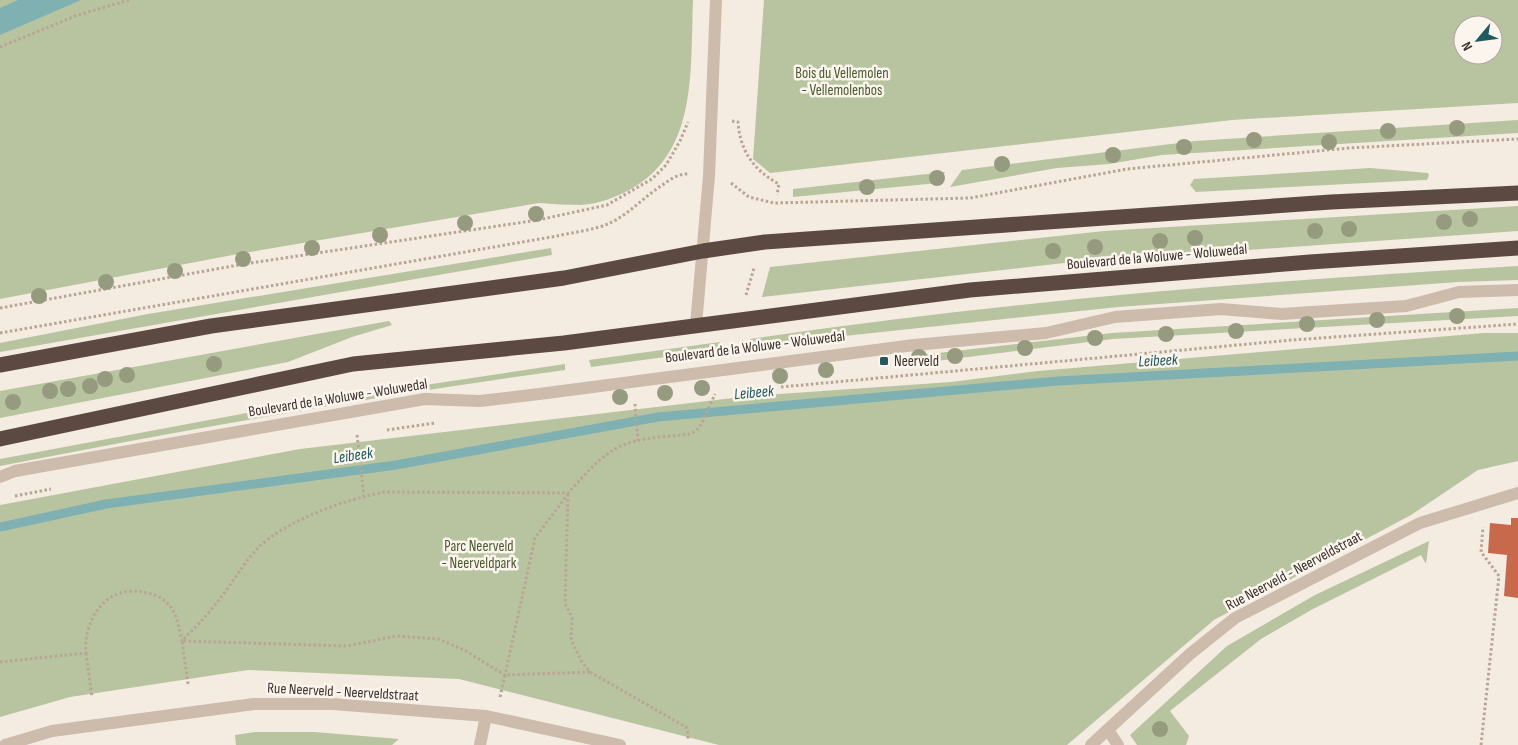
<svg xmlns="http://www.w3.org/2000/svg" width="1518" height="745" viewBox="0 0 1518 745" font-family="'Sofia Sans Condensed',sans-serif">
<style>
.green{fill:#b8c4a0;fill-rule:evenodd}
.water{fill:#7fb0b2}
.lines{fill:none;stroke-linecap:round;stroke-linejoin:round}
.stream{stroke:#7fb0b2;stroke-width:9}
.building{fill:#c8694b}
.path{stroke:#b9a596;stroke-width:3;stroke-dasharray:2.5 2.5;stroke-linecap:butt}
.lane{stroke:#cdbbac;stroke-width:12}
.street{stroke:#cdbbac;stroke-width:12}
.highway{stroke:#5c4a42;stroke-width:15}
.tree{fill:#969b7f}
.poi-dot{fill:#1f5a5e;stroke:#fbf5ee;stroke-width:2}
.labels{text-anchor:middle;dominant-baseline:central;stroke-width:5;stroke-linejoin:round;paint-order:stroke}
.park-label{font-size:15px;fill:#4a5a2e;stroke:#fbf5ee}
.street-label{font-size:15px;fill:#3b302b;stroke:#fbf5ee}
.poi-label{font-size:15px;fill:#3b302b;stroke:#fbf5ee;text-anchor:start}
.water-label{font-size:16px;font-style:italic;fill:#1f5a5e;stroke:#fbf5ee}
</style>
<rect width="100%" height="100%" fill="#f4ebe1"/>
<path class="green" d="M0,0H693C690,67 699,151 631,189C616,197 599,204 581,205C567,205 553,204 539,203L238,254L0,299Z
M764,0H1518V103L1232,120L770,173L753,159ZM1463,25H1493V55H1463Z
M1518,120V133L1162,155L1109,164L1057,168L950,187L962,170L1195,141Z
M1370,168L1428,173L1429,175L1427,180H1424L1196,192L1190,185L1194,179Z
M945,172L938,183L793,197V189Z
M1518,206V231L1064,263L762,297L770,267L1104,231Z
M551,248L552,255L0,352V343L148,314Z
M1518,266V280L1458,282L1118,307L749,346L750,339C1005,301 1261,281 1518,266Z
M1518,308V316L1113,339L912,364V356L1112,333Z
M389,321L392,325L352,337L288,362L0,418V391Z
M1484,333H1518V461L1478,470L1411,515L1214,620L1067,745H719L459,679L248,670L70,697L0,717V505L300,449L750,396L951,382L1038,371Z
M720,342L717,350L591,367L589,360Z
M565,364V370C376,396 188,429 0,466V459L273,408Z
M1429,541L1426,564L1421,555L1311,610L1261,639L1170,711L1189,736L1186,745H1137L1130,735L1227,646L1315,595Z
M255,732H314L399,739L392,745H236L235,735Z"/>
<path class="water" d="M18,0H81L0,35V8Z"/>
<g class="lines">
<path class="stream" d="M0,527L106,504L396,465L658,417L1058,381L1518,356"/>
</g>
<path class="building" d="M1511,518H1518V598L1504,596L1507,555L1488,553L1490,523L1511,525Z"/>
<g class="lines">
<path class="path" d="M0,47L78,15L129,0
M732,121L738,122C740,150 753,170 779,184L777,195
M731,183L749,197L774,203L970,198L1127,169L1349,148L1518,139
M746,295L754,268
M0,308L244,264L538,220L607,205L652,179L666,165L680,141L688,122
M0,333L557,236C574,232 595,230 610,223C629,214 644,197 661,186C669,180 679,173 689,174
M781,387L1292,340L1518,324
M635,404L638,441
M387,430L435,423
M357,435L364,496
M568,494L565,603L572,618L571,640L582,662L590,672L686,727L688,733V740
M15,496L51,489
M86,653L92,697
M0,662L86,653C83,621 105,585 142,592C150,593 160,596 166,602C177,611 179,628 182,641C194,628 208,615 218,601C232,584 242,565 257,549C285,520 347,499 385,492L568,493C583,477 598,458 617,448C637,437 666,437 689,434L696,431L701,425L715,394
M188,684L182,641L347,646L396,636L438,639L464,650L505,675L535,538L568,494
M500,697L505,675L590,672
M1481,745L1499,576L1481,552L1483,527"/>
<path class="lane" d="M1108,730L1118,745"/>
<path class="street" d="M696,325L709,176L716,0
M0,477L15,471L425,399L480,401L539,394L914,345L1046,333L1115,317L1221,309L1281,314L1406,306L1459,292L1518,290
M5,745L52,731L254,704H333L486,716L620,745
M480,745L486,716
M1091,745L1190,654L1235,618L1420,523L1518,493"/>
<path class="highway" d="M0,365L211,326L564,278L703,251L765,242L1331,202L1518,193
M0,439L353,364L564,343L970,290L1310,262L1518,248"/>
</g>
<g class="tree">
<circle cx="1457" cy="128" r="8"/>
<circle cx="1388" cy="131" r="8"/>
<circle cx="1254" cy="140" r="8"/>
<circle cx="1329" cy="142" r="8"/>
<circle cx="1184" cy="147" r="8"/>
<circle cx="1113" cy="155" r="8"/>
<circle cx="1002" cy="164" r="8"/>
<circle cx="937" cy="178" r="8"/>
<circle cx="867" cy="187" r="8"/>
<circle cx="536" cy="214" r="8"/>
<circle cx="1470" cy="219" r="8"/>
<circle cx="1444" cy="222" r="8"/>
<circle cx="465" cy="223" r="8"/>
<circle cx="1349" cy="229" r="8"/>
<circle cx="1315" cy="231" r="8"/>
<circle cx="380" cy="235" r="8"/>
<circle cx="1195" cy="238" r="8"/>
<circle cx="1160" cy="241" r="8"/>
<circle cx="1095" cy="247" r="8"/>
<circle cx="312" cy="248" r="8"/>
<circle cx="1053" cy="251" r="8"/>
<circle cx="243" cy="259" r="8"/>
<circle cx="175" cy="271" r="8"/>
<circle cx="106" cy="282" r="8"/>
<circle cx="39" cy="296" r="8"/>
<circle cx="1457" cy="316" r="8"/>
<circle cx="1377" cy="320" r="8"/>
<circle cx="1307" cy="324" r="8"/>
<circle cx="1236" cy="331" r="8"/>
<circle cx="1166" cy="334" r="8"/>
<circle cx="1095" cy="338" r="8"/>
<circle cx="1025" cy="348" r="8"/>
<circle cx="955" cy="356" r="8"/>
<circle cx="919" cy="357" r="8"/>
<circle cx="214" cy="364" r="8"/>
<circle cx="826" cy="370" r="8"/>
<circle cx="127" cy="375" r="8"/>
<circle cx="780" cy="376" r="8"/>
<circle cx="105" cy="379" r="8"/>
<circle cx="90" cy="386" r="8"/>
<circle cx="702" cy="388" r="8"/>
<circle cx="68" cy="389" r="8"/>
<circle cx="50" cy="391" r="8"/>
<circle cx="665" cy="393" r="8"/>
<circle cx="620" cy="397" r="8"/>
<circle cx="13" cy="402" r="8"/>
<circle cx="1160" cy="729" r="8"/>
</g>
<rect class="poi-dot" x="879" y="356" width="10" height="10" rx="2.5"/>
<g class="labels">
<g class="park-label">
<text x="842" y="73">Bois du Vellemolen<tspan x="842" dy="17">- Vellemolenbos</tspan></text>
<text x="479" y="546">Parc Neerveld<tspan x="479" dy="17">- Neerveldpark</tspan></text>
</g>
<g class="street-label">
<text transform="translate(1157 257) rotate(-5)">Boulevard de la Woluwe - Woluwedal</text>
<text transform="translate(755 347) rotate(-7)">Boulevard de la Woluwe - Woluwedal</text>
<text transform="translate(338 398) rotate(-9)">Boulevard de la Woluwe - Woluwedal</text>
<text transform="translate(1294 571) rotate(-28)">Rue Neerveld - Neerveldstraat</text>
<text transform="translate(343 692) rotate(3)">Rue Neerveld - Neerveldstraat</text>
</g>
<g class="poi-label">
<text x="894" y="361">Neerveld</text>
</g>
<g class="water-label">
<text transform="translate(1158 361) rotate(-3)">Leibeek</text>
<text transform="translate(754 393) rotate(-5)">Leibeek</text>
<text transform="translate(353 456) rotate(-8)">Leibeek</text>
</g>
</g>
<g transform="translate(1478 40) rotate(241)"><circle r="24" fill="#fbf5ee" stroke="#aea6a0"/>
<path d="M0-4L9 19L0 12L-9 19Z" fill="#1f5a5e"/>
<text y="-8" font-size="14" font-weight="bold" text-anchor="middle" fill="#3b302b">N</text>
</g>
</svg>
